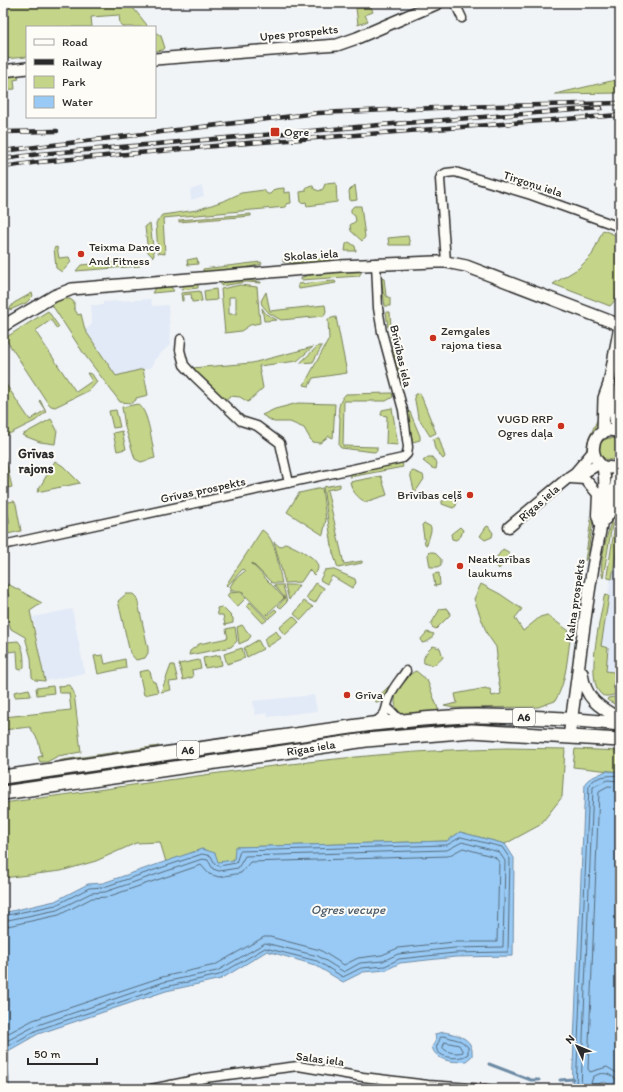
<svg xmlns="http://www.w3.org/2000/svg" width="623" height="1092" viewBox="0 0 623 1092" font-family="Itim,sans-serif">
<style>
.built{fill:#e2eaf7}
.green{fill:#c4d589;stroke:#78805a;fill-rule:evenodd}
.water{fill:#98caf5;stroke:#6c8aa4}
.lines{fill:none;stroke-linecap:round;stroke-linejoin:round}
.shore{stroke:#576b7c;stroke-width:1}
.stream{stroke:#6c8aa4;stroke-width:3}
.minor-casing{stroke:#2b2b2b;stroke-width:11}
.tertiary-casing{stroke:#2b2b2b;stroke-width:13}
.secondary-casing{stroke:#2b2b2b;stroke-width:14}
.trunk-casing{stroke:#2b2b2b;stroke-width:16}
.minor{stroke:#fdfcf7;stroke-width:8}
.tertiary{stroke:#fdfcf7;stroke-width:10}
.secondary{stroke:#fdfcf7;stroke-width:11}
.trunk{stroke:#fdfcf7;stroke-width:13}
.rail-casing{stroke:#2b2b2b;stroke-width:4.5}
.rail{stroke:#fdfcf7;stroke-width:3;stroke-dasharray:9;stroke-linecap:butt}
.poi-dot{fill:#c8321e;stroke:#fdfcf7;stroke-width:1.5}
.labels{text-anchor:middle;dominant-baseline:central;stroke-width:4;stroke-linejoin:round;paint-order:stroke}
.shield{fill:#fdfcf7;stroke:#6a6a68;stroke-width:1}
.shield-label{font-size:11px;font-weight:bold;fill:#2b2b2b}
.street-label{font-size:12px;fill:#2b2b2b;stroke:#fdfcf7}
.poi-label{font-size:12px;fill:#2b2b2b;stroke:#fdfcf7;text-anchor:start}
.neighbourhood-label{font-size:13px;font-weight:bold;fill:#2b2b2b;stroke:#fdfcf7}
.water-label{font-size:13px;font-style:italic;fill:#4c5b68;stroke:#fdfcf7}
</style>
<rect width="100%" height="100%" fill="#f1f4f7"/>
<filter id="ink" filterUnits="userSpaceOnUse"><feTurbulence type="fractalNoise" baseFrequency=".025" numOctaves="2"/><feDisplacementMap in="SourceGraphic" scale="8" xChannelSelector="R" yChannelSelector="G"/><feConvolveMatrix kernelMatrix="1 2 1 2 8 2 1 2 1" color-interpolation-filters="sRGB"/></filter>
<g filter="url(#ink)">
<path class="built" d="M202,186L204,196L191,200L190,190Z
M151,299L152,306L168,305L171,344L154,360L152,367L116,377L85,330L92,324L91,305H103V302Z
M620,520V696L609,693L595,676Z
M72,609L85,673L45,681L33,617Z
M314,695L317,711L268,717L267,713L255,715L253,701Z"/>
<path class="green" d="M3,3H133L134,9L147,25L145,27H123L120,24L119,15L91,17L92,27H27V57L3,59Z
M371,7L373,12L365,15L368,21L358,25L356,8Z
M155,32L161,36L165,48L163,50L155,51Z
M18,75L19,79L14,80L15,89L3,90V76Z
M620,79V93L555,94Z
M336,183L337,202L307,206L306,202L301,203L300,192L306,191V187L313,186L314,189L319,191L323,189L325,184Z
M355,185L357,200L350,201L349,191Z
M284,188V193L290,192L291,203L286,204V207L163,218L165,254L158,253L156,223L162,215L197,210L226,200L241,193L264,190L267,194H270L275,189Z
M354,206H361L365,237L362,241L351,231L350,225L356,221L355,216L351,213V209Z
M251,214V216L179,222V220Z
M150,223L154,255L153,257L148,252L145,227Z
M603,230L620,237C620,252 623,296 610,306L553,284L579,268L592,255Z
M408,236L410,245H389L388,238Z
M349,242L355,246L356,251H345L346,244Z
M57,247L59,258L69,257L71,262L62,272L56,268L54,248Z
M335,257L333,262L313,264L283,262V259L297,261Z
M197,258L198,264L188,265L187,260Z
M139,260L140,266L76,271L81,265Z
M261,262L262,264L237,270L203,273V269Z
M360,270L361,273L359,276L301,280V278L308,275Z
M384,278L386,296L390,298V306H385L381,279Z
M246,280L261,282V283L246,282L221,286V282Z
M335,281L336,283L299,289L298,284Z
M198,284V288L181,290L184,285Z
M240,285L257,287L260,323L250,325L241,331L225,333L221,289ZM236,297V314H229V297Z
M170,286L174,291L152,293L155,288Z
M216,289L217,300L205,301L204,291Z
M200,291L202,301L192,302L191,294L183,295V301H182L181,293Z
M266,292L270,311L325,305L326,311L324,316L281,320L269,313L262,305L261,301Z
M32,293L33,296L26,303L10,310L9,309L14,303Z
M60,299H70L74,302V308L78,315L81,314L85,330L116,376L143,369L148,395L136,398V400L132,403L120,402L84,354L50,302Z
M262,308L266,314L277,320L264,321Z
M48,311L59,327L57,329L51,320L35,331L76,392L92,381L87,373L92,374L97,382L90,390L55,407L51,406L47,402L5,338Z
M386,312H390L391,327H388Z
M336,317L347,373L313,378L309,386L304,385L329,339L328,319Z
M390,334H392L393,344L398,350L397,361L403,388H401Z
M318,346H322L313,362L300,363Z
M313,347L297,361L259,366L263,388L248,402L240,397L230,396L225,400L192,368L252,363Z
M3,380L30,420L45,410L39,401L40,400L46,412L35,421L3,437Z
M392,393L393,397L386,401H344L343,446L377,447V451L374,452L341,448L339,446L340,418C337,411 339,400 346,394Z
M420,393L436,433L430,436L418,417L414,395Z
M298,403L335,404L333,438L329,436L320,443L312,442L304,428L290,422H274L262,415L275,409Z
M138,404C149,411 152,445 155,458L141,462L135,459L125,427L122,407Z
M392,408L398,445L386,444L387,416L381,415L382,410Z
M116,410L120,427L113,428L109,411Z
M406,411L410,412L420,436V440L413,442Z
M599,416L597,429L586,453L588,440Z
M51,419L57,430L55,444L40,442L22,435Z
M122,431L126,449L117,451L113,433Z
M599 449a11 11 0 1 1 22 0a11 11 0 1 1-22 0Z
M436,438H439L445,457L443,459L435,449L433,439Z
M3,449L12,487L7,488L3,483Z
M428,457H432L437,463L436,469L432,468L423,461Z
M55,461L63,466L80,483L37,492Z
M402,463L403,467L350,477L352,473Z
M413,471L423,475L424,479L416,491L414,490L410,473Z
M381,476L387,495L365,502C357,497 352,491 350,482Z
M340,484V487L327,490L344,564L362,561V563L338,568L333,553L323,487Z
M322,488L326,520L323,535L287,512L299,493Z
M594,493L595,509L587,558L585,561L593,506L592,494Z
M453,497L457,499L456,506L453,508L442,504V501Z
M14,501L16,504L21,531L3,535V524L10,523L6,506L3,507V503Z
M617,506L613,519L603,578C597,565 611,519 617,506Z
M620,507V529L612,579L608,578L607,575L615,525Z
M424,523L431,527V531L427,545L425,544L422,525Z
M488,526L493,533L492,537L485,540L480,536L486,527Z
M460,527L463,530L461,536L456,540L452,539L451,534Z
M262,530C277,539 278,567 282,583H272L252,563V564L284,598L267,614L268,615L275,609L277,611L268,619L241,591H230L232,589L230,587L234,580L245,571L243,569L227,586L226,585Z
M274,542L280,547L286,543C297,549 329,561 314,575L309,570L301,582L285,583Z
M503,549L510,553L499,569L493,562Z
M430,552H434L441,559V565L437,567H430L428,555Z
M332,569L355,579L356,583L352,588L332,576L327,584L320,580L325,570Z
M439,573L440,585L435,586L433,574Z
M316,583L324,588L315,603L306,598Z
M8,584L42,603L30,611L45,681L35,680L32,677L31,658L25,637L11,629L5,611L9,597L8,593L4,591Z
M481,584L500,594L522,609L515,618L523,631L540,617L547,615L569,631L571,634C567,656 567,682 555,701L538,707L454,708L444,706L457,703L455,694L486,688L487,689H490L492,696L501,694L496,666L497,656L496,647L487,634L474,599Z
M274,585H283L287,602L281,608L278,606L285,598Z
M285,585H299L289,600Z
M241,592L246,598L237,607L227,596L229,593Z
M126,594H133L137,598L148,648V653L145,658L136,660L130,653L118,601Z
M606,595L609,596L601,646L608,648L606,671L620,673V680H615L613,685L614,689L620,691V693C616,694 606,698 602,695C584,682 601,617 604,597Z
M304,601L313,607L301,620L294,614Z
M250,602L267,620L263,623L247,606Z
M222,607L233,618V623L225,625L223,615H218L217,608Z
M446,608L449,610L450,615L436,629L432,627L431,624L440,609Z
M293,616L299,622L285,635L279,628Z
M242,625L251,636L248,640L239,644L237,627Z
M235,627L237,641L231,647L189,655L190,651L199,644L228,638L226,629Z
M276,631L281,638L267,647L264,639Z
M427,632L434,634C431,640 428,642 422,643L421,639Z
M258,640L263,649L247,657L244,648Z
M18,641C24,647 24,658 24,667L21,670L18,669L17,651L8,652L7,642Z
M433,646L440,648L443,657C438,664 432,667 424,663C422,656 428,651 433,646Z
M242,648L245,658L227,664L224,654Z
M103,655L105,664L125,659L126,668L98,674L94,656Z
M220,655L222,665L205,668L203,658Z
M199,660L201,668L192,670L193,677L183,680L179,664Z
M171,665H174L178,681L169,682L171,690L161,692Z
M148,670L150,672L153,682H155L158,692L144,695L139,672Z
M416,671L427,680L440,714L405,715C383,707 402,676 416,671Z
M70,685L74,693L81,752L58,756L47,762H40L38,757L42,756L38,740L30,727L3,730V714L4,717L71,710L69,693H59L58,686Z
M53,686L54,693L37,695L36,688Z
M389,686L384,696V701L376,702L375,700Z
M29,689L31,696L15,697L14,692Z
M620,696V707L607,700L608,698Z
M159,746L144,751L48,766L62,760Z
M507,748L565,749L562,797L540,825L505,844L460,832L447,841L236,847L234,860L218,863L202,849L166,862L160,842L136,843L96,861L61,871L3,878V803C171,781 338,751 507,748Z
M575,749L620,751V772L573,767Z"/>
<path class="water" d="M606,771L620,772V1089H615L605,1082L600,1083L597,1089H572L585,783L589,779Z
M460,832L505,844L514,858L513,956L455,957L400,963L386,970L363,972L343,982L315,965L267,951L221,979L166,991L38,1034L8,1051L9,1085L3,1086V913L55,901L88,884L103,883L202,849L215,853L218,862L234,860L235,847L447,841Z
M444,1032C458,1035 474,1038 472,1056L466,1061C453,1063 436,1061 432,1047L436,1040L435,1034Z"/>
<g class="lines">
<path class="shore" d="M620,787L608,786L599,791L588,1069L590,1072L607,1067L620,1075
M3,916L56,905L89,888L104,887L202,854L211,856L215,864L219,866L236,863L240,851L447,845L461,837L502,847L510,859L508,952L455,953L399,959L385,966L361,968L343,977L317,961L265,948L219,975L165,987L37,1030L5,1048V1080L3,1082
M3,921L57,910L91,893L105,892L202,859L208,860L213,869L219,871L238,868L245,856L447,850L462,842L499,852L505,861L503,947L455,948L398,954L383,961L360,963L344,972L318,956L265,943L217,971L164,982L35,1026L3,1043
M3,927L59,915L92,898L107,897L201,865L209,874L219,877L241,873L250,862L448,856L463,848L495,857L499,862L497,942H454L398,948L382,955L358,958L344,965L320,950L270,937H264L215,965L162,977L33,1020L3,1036
M444,1036L461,1041L468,1047V1054C461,1060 441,1059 437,1050C435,1046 440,1042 440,1038Z
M445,1042L459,1045L463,1052C457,1054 447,1053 443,1048Z
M576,1089L589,785C596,775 609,776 620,775
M581,1089L593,787L607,780L620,781
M589,1089L593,1077C603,1070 613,1074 620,1084"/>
<path class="stream" d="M489,1064L531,1080H539
M560,1080L573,1079"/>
<defs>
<path id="minor" d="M455,3L462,18
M446,262L440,179L441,176L446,173L455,172L531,195L620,227
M181,339L180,350L184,365L194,376L241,421L257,426L280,443L289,483
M3,545L403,458L407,454L408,447L403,410L382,332L378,308L376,263
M388,708L398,718L405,721
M375,722C390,712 384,709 390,696C393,687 401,679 406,671
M151,1089L205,1078L298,1066L363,1077L428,1085L487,1089"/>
<path id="tertiary" d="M575,473L592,453
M571,478L585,479L598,494L597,515L600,525
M509,527L569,477L575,473L585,472L599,464"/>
<path id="secondary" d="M155,59L337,45L357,38L438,3
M3,71L27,68
M3,326L54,296L72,289L340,266L434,262H446L466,266L620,325
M610,385L617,431
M603,433L604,398L609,384L620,326
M620,433C599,421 582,450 603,467L614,468L620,465
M605,519C615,509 617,481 618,467
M582,673C585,699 599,707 620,719
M569,737C577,682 583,627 592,573C597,539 610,501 603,467"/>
<path id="trunk" d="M3,777L372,724C407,721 442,716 476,716C524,716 572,719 620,724
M3,793L366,740L472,731L620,740"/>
</defs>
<use href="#minor" class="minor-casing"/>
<use href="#tertiary" class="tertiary-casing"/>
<use href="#secondary" class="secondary-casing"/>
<use href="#trunk" class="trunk-casing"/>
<use href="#minor" class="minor"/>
<use href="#tertiary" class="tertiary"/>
<use href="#secondary" class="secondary"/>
<use href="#trunk" class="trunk"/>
<defs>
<path id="rail" d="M3,132L57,131
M3,151L318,113L459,107L620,103
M3,159L39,154L380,125L601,108
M3,167L39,162L248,143L620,115"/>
</defs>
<use href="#rail" class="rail-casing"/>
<use href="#rail" class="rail"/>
</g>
</g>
<g class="poi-dot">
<rect x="270" y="127" width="10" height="10" rx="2"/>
<circle cx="81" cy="254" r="4"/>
<circle cx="433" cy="338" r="4"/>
<circle cx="561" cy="426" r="4"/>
<circle cx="470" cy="495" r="4"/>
<circle cx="460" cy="566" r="4"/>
<circle cx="347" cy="695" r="4"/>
</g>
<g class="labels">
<g class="shield">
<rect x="513" y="708" width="22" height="18" rx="3"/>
<rect x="177" y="741" width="22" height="18" rx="3"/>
</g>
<g class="shield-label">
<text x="524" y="717">A6</text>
<text x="188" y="750">A6</text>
</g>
<g class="street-label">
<text transform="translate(299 33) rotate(-6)">Upes prospekts</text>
<text transform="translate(533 184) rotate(18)">Tirgoņu iela</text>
<text transform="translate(311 255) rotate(-4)">Skolas iela</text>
<text transform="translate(401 356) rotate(77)">Brīvības iela</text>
<text transform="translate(203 490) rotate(-12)">Grīvas prospekts</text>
<text transform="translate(539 503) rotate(-41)">Rīgas iela</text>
<text transform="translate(575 600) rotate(-82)">Kalna prospekts</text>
<text transform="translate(311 748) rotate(-9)">Rīgas iela</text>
<text transform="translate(320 1059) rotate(7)">Salas iela</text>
</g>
<g class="poi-label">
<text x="284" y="132">Ogre</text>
<text x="89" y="247">Teixma Dance<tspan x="89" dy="14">And Fitness</tspan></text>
<text x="441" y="331">Zemgales<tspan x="441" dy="14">rajona tiesa</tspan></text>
<text x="553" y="419" text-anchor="end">VUGD RRP<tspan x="553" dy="14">Ogres daļa</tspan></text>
<text x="462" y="495" text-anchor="end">Brīvības ceļš</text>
<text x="468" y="559">Neatkarības<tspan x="468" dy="14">laukums</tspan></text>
<text x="355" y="695">Grīva</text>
</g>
<g class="neighbourhood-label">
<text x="36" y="453">Grīvas<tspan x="36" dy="15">rajons</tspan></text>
</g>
<g class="water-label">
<text x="348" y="909">Ogres vecupe</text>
</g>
</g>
<rect width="623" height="1092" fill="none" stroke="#fdfcf7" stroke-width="16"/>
<rect x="8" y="8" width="607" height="1076" fill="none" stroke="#2b2b2b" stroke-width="1.5" filter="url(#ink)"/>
<rect x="26" y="26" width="130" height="92" fill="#fdfcf7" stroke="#a9a8a5"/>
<rect x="34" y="39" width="20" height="6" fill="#fdfcf7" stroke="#a9a8a5"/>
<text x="62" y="46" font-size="12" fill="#2b2b2b">Road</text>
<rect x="34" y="59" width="20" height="6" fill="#2b2b2b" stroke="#a9a8a5"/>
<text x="62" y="66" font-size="12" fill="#2b2b2b">Railway</text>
<rect x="34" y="76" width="20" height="12" fill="#c4d589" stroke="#a9a8a5"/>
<text x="62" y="86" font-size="12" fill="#2b2b2b">Park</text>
<rect x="34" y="96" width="20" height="12" fill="#98caf5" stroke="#a9a8a5"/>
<text x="62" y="106" font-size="12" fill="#2b2b2b">Water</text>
<g transform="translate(577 1046) rotate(314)" stroke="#fdfcf7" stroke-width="3" paint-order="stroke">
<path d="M0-3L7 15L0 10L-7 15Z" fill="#2b2b2b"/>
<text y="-6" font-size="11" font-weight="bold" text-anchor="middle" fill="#2b2b2b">N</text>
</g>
<path d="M28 1058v6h69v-6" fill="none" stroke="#2b2b2b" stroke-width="2"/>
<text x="34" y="1058" font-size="12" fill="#2b2b2b" stroke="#fdfcf7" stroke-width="3" paint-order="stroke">50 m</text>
</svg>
